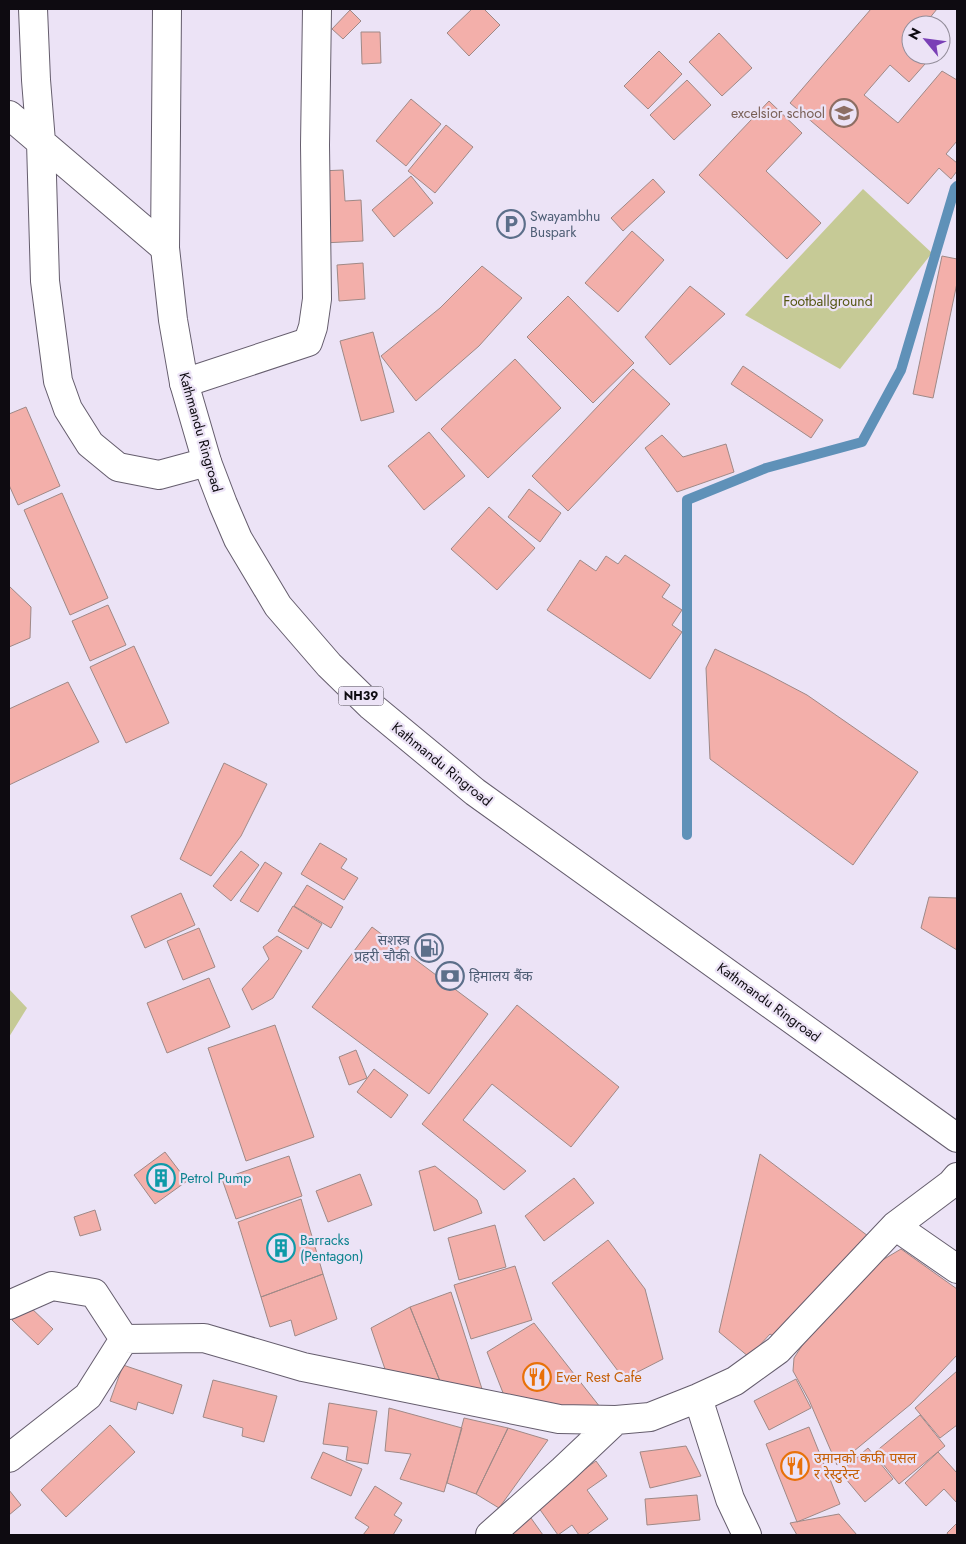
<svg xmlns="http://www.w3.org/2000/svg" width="966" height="1544" viewBox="0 0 966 1544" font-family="Jost,'Noto Sans Devanagari',sans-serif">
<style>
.green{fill:#c6ca96}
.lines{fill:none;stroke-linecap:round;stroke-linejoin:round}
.stream{stroke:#5f91b8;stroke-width:10}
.building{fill:#f3afaa;stroke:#9f8987}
.minor-casing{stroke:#655d6d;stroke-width:30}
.highway-casing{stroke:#655d6d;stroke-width:30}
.minor{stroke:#fff;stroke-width:28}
.highway{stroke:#fff;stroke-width:28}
.labels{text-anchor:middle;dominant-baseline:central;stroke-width:4.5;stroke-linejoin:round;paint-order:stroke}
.shield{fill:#ece3f6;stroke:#514c56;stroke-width:1}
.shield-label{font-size:12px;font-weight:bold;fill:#0e0b11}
.education-label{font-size:14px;fill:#785e54;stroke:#ece3f6;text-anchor:end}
.service-label{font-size:14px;fill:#4e5e75;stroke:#ece3f6;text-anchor:start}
.park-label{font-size:14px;fill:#545611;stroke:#ece3f6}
.street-label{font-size:14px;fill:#0e0b11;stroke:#ece3f6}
.culture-label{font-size:14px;fill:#0d838f;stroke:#ece3f6;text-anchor:start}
.food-label{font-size:14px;fill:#c56008;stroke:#ece3f6;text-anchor:start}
</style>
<rect width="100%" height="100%" fill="#ece3f6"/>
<path class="green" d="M863,189L932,253L840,369L745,315Z
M9,989L27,1008L9,1037Z"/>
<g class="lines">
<path class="stream" d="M687,835V500L766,468L862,442L901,370L955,188L957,186"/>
</g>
<path class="building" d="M472,9H484L500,25L469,56L447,33Z
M871,9H937L924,25H911V55H933L909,82L890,65L864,95L898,123L942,71L957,80V141L946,154L957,163V171L951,179L939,168L908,204L790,103Z
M350,10L361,21L343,39L332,29Z
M361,32H380L381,63L362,64Z
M719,33L752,68L722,96L689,62Z
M659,51L682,74L648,109L624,86Z
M687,80L711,105L674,140L650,115Z
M411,99L441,124L406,166L376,141Z
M769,101L802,133L766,171L821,223L787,259L699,175Z
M446,125L473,147L435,193L408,171Z
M343,170L345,201L361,200L363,241L323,243L320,171Z
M411,176L433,203L394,237L372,210Z
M653,179L665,192L623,231L611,218Z
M632,231L664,260L618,312L585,283Z
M942,256L957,259V283L933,398L913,394Z
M363,263L365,299L339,301L337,265Z
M482,266L522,298L479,346L416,401L381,356L440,308Z
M690,286L725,314L670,365L645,337Z
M568,296L634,363L593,403L527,337Z
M373,332L394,412L361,421L340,341Z
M515,359L561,408L488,478L441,429Z
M743,366L823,420L811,438L731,384Z
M633,369L670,404L568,511L532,476Z
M26,407L60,486L18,505L9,485V414Z
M429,432L465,476L424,510L388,466Z
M662,435L683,457L726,444L734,472L677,492L645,448Z
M529,489L561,513L540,542L508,517Z
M62,493L108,598L70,615L24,510Z
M489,507L535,548L497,590L451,549Z
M625,555L670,585L662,597L682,610L672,625L682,632L650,679L547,610L580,560L596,571L606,556L618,564Z
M9,586L31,607L30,638L9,647Z
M108,605L126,645L90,661L72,621Z
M134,646L169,723L126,743L90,667Z
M715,649L767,674L807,695L918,772L853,865L710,759L706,668Z
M68,682L99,742L9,785V709Z
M224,763L267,784L241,836L211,876L180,859Z
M320,843L347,859L341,868L358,878L344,900L301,874Z
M241,851L259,865L231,901L213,886Z
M265,862L282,873L258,912L240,901Z
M307,885L343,907L331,928L294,906Z
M181,893L195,925L145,948L131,916Z
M929,897L957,898V950L921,928Z
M293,906L322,924L308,949L278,931Z
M372,927L488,1014L429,1094L312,1007Z
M199,928L215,967L183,980L167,941Z
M277,936L302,951L273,998L252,1010L242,989L269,959L263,947Z
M209,978L230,1027L167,1053L147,1003Z
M517,1005L619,1087L571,1147L492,1084L463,1120L526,1171L504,1190L422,1124Z
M275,1025L314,1137L246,1161L208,1048Z
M356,1050L367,1078L349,1085L339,1057Z
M374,1069L408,1095L391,1118L357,1092Z
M165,1152L187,1181L155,1204L134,1175Z
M760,1154L868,1236L778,1339L770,1334L749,1357L719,1332Z
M289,1156L302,1196L236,1219L222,1179Z
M435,1166L477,1200L482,1213L434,1231L419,1171Z
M360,1174L372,1205L328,1222L316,1191Z
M574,1178L594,1203L544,1241L525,1216Z
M301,1199L323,1274L261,1297L238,1222Z
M95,1210L101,1230L80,1236L74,1217Z
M495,1225L506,1267L459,1280L448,1238Z
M608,1240L645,1289L663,1359L624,1379L552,1283Z
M901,1249L957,1289V1355L911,1404L837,1465L809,1400L793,1371L794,1358L823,1313L859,1274Z
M515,1266L532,1320L471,1339L454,1285Z
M323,1274L337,1319L295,1336L291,1320L270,1327L261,1297Z
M451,1292L483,1392L442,1386L410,1307Z
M28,1305L53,1329L38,1345L12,1320Z
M410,1307L442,1386L387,1375L371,1328Z
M534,1323L600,1407L507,1403L487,1352Z
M123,1365L182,1385L173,1414L138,1402L136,1410L110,1401Z
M957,1371V1425L940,1438L915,1408Z
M796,1379L811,1408L769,1430L754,1401Z
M213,1380L277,1396L264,1442L242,1436L243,1428L203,1417Z
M329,1403L377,1411L368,1464L346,1460L348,1447L323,1444Z
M389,1408L462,1428L444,1492L400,1479L411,1454L385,1451Z
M920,1415L945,1446L899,1484L874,1453Z
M464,1418L508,1428L476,1494L447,1483Z
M110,1425L135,1452L66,1517L41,1490Z
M809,1427L840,1504L797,1522L766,1444Z
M508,1428L548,1440L499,1508L476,1494Z
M686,1446L701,1476L650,1488L640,1452Z
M868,1448L893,1479L865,1502L840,1472Z
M323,1452L362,1469L351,1496L311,1478Z
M938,1452L957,1473V1503L944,1489L926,1506L905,1483Z
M596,1461L607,1476L587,1490L608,1519L586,1535H579L572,1525L558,1535L536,1504Z
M375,1486L402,1503L394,1515L402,1520L393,1535H363L369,1527L355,1518Z
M9,1490L21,1505L9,1515Z
M697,1495L700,1520L647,1525L645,1499Z
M526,1511L543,1535H503Z
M839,1514L857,1535H797L790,1523Z
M957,1523V1535H948L947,1533Z"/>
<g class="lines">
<defs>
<path id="minor" d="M33,9L36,80L41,142L45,281L58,381L68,409L90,444L118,467L159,475L207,462
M9,115L165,248
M184,383L308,342L313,327L317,299L315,145L317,9
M895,1226L957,1269
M9,1305L52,1286L94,1293L124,1339
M124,1339L204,1338L303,1367L559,1419L616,1420L650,1417L698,1398L735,1381L778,1350L895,1226L951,1184L957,1177
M698,1398L730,1499L747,1535
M9,1458L88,1396L124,1339
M490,1535L563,1470L616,1420"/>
<path id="highway" d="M167,9L165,248L173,320L184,383L207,462L223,504L238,539L278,606L329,665L371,706L475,792L957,1138"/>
</defs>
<use href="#minor" class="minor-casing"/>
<use href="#highway" class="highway-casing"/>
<use href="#minor" class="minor"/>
<use href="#highway" class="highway"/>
</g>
<defs>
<symbol id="school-ring" viewBox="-11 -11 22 22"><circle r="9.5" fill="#ece3f6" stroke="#8d6e63" stroke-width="1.5"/><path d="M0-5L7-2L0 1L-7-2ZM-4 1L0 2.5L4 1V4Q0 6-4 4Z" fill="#8d6e63"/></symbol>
<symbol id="parking-ring" viewBox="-11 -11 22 22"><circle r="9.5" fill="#ece3f6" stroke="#5c6f8a" stroke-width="1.5"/><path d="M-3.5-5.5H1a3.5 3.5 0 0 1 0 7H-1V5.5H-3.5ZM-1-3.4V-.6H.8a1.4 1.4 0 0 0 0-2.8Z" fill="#5c6f8a"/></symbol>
<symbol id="fuel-ring" viewBox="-11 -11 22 22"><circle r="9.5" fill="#ece3f6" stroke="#5c6f8a" stroke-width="1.5"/><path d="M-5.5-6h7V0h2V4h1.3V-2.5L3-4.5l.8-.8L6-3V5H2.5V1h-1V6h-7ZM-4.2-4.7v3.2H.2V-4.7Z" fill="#5c6f8a"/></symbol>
<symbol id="bank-ring" viewBox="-11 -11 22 22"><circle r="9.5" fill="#ece3f6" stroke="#5c6f8a" stroke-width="1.5"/><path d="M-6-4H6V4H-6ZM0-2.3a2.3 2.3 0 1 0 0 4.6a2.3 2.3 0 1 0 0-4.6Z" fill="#5c6f8a"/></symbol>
<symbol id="building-ring" viewBox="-11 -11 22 22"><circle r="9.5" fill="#ece3f6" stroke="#0f9aa8" stroke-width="1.5"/><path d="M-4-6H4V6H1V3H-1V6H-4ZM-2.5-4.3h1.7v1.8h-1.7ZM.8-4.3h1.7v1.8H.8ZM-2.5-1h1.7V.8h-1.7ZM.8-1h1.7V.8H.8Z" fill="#0f9aa8"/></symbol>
<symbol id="restaurant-ring" viewBox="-11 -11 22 22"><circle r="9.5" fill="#ece3f6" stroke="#e8710a" stroke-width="1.5"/><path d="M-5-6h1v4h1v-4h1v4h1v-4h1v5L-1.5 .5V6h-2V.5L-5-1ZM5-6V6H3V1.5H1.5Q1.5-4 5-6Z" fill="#e8710a"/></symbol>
</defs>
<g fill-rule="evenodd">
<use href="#school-ring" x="828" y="97" width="32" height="32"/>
<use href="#parking-ring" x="495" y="208" width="32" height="32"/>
<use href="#fuel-ring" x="413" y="932" width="32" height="32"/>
<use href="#bank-ring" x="434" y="960" width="32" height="32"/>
<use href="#building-ring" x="145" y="1162" width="32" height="32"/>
<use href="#building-ring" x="265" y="1232" width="32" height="32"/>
<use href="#restaurant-ring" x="521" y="1361" width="32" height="32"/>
<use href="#restaurant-ring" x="779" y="1450" width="32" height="32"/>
</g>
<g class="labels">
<rect class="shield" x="338.5" y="686.5" width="45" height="19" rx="4"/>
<g class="shield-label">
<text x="361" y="696">NH39</text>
</g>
<g class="education-label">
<text x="825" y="113">excelsior school</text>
</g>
<g class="service-label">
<text x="530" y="216">Swayambhu<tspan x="530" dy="16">Buspark</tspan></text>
<text x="410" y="940" text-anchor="end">सशस्त्र<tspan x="410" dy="16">प्रहरी चौकी</tspan></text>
<text x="469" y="976">हिमालय बैंक</text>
</g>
<g class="park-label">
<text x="828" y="301">Footballground</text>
</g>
<g class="street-label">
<text transform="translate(201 432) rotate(74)">Kathmandu Ringroad</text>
<text transform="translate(442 764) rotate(39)">Kathmandu Ringroad</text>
<text transform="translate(769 1002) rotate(36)">Kathmandu Ringroad</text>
</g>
<g class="culture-label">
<text x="180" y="1178">Petrol Pump</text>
<text x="300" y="1240">Barracks<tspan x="300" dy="16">(Pentagon)</tspan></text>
</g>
<g class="food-label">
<text x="556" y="1377">Ever Rest Cafe</text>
<text x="814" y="1458">उमानको कफी पसल<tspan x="814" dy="16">र रेस्टुरेन्ट</tspan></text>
</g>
</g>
<rect width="966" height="1544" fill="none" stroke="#0e0b11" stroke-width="20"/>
<g transform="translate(926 40) rotate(299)"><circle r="24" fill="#ece3f6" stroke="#938d9a"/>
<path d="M0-4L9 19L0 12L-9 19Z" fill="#7a40b6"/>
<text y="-8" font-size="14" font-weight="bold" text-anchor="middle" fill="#0e0b11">N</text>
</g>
</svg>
